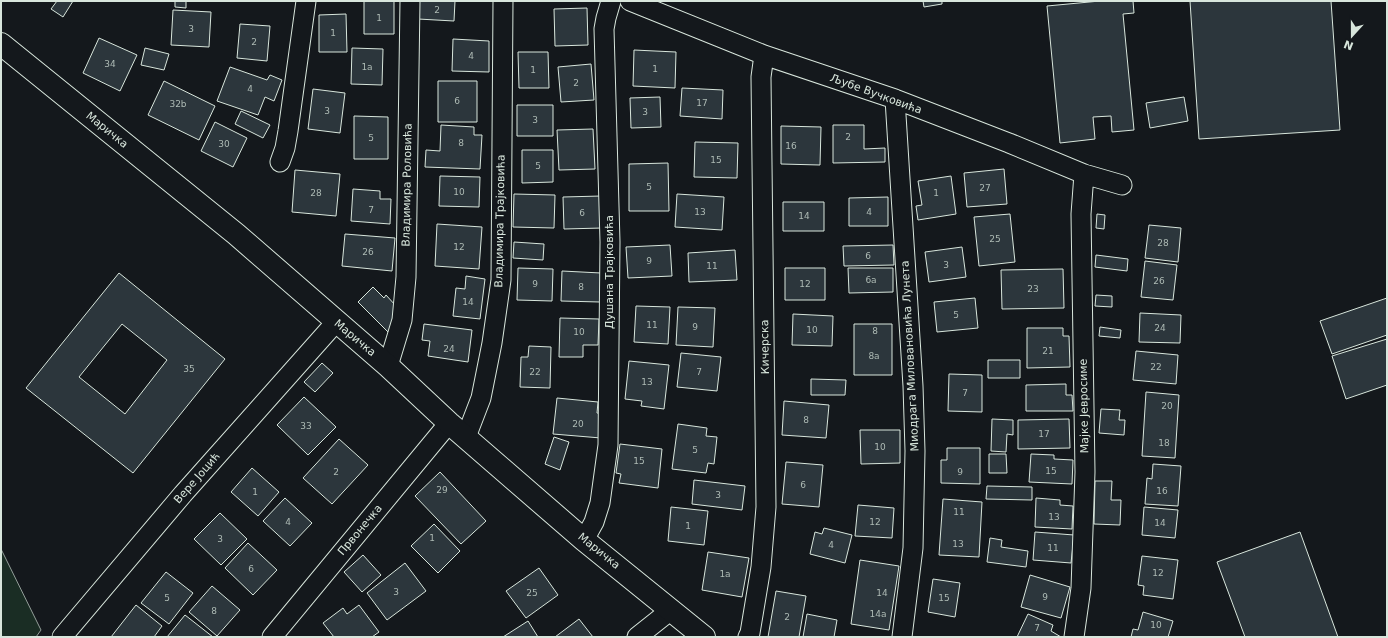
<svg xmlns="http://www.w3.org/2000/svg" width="1388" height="638" viewBox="0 0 1388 638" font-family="'DejaVu Sans',sans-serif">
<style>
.green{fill:#1a2d24;stroke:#939e99}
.building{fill:#2c363c;stroke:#d8e6dc;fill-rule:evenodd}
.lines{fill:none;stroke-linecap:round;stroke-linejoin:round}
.minor-casing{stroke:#d8e6dc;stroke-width:21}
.tertiary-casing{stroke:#d8e6dc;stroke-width:24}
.minor{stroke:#14181c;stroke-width:19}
.tertiary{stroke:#14181c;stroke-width:22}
.labels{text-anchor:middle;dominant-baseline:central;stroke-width:3;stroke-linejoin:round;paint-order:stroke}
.number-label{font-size:9px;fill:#adbab4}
.street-label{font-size:11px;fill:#d8e6dc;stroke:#14181c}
</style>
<rect width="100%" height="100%" fill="#14181c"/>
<path class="green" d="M1,549L41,630L36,637H1Z"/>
<path class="building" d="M57,1H73L63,17L51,9Z
M175,1H186V8L175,7Z
M364,1H394V34H364Z
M419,1H455L454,21L418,19Z
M923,1H942V4L924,7Z
M1100,1H1133L1134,13L1123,14L1134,130L1112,132L1111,116L1093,117L1095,139L1060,143L1047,6Z
M1190,1H1331L1340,130L1199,139Z
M587,8L588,45L555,46L554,9Z
M173,10L211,12L209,47L171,45Z
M346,14L347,52H319V15Z
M240,24L270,26L267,61L237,58Z
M99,38L137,55L120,91L83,73Z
M453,39L489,41V72L452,71Z
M145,48L169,54L164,70L141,65Z
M352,48L383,49L382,85L351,84Z
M634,50L676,52L675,88L633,86Z
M518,52H548L549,88H519Z
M591,64L594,100L561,102L558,67Z
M230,67L267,80L270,75L282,80L274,101L265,97L258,115L217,101Z
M164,81L215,106L199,140L148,115Z
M438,81H477V122H438Z
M682,88L723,90L722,119L680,116Z
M313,89L345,93L340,133L308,129Z
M660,97L661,127L631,128L630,98Z
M1184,97L1188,121L1150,128L1146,103Z
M517,105H553V136H517Z
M241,111L270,125L263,138L235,124Z
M354,116L388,117V159H354Z
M215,122L247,138L233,167L201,151Z
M441,125L474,127V135H482L480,169L425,167L426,150L440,151Z
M833,125H864V149L885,148V162L833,163Z
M781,126L821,127L820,165L781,164Z
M593,129L595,169L559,170L557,130Z
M695,142L738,143L737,178L694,177Z
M522,150H553V182L522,183Z
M668,163L669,211H629V164Z
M1004,169L1007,204L967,207L964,173Z
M295,170L340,174L336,216L292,212Z
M440,176L480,177L479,207L439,206Z
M951,176L956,214L918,220L916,206L922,205L918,181Z
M353,189L380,191V199H391L390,224L351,221Z
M514,194L555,195L554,228L513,227Z
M677,194L724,197L722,230L675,227Z
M601,196L602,228L564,229L563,197Z
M888,197V226H849V198Z
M783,202H824V231H783Z
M1010,214L1015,262L979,266L974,217Z
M1097,214L1105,215L1104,229L1096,228Z
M437,224L482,227L479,269L435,266Z
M1149,225L1181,228L1178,262L1145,258Z
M345,234L395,238L392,271L342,266Z
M514,242L544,244L543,260L513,258Z
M670,245L672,276L628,278L626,247Z
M893,245L894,265L844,266L843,246Z
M962,247L966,277L929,282L925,252Z
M735,250L737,280L689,282L688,253Z
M1096,255L1128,259L1127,271L1095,267Z
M1145,261L1177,265L1173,300L1141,297Z
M518,268L553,269L552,301L517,300Z
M785,268H825V300H785Z
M848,268H893V292L849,293Z
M1063,269L1064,308L1002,309L1001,270Z
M562,271L601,273L600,302L561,301Z
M119,273L225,359L133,473L26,388ZM122,324L167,360L125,414L79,377Z
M466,276L485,279L480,319L453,316L456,288L465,289Z
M373,287L384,298L386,295L396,306L394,309L398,313L399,320L388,332L358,302Z
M1096,295L1112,296V307L1095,306Z
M975,298L978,328L937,332L934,302Z
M1387,298V335L1332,354L1320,321Z
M636,306L670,307L668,344L634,342Z
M678,307L715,308L713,347L676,345Z
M1140,313L1181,315L1180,343L1139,342Z
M793,314L833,316L832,346L792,345Z
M560,318L599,319L598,345H583V357H559Z
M424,324L472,330L468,362L428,356L430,341L422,340Z
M854,324H892V375H854Z
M1100,327L1121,330L1120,338L1099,336Z
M1027,328H1063V336H1069L1070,367L1027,368Z
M1387,339V385L1346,399L1332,356Z
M529,346L551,347L550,388L520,387L521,357H528Z
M1136,351L1178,355L1176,384L1133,380Z
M681,353L721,357L717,391L677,387Z
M988,360H1020V378H988Z
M629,361L669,365L664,409L641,406L642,401L625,399Z
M322,363L333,373L315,392L304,382Z
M949,374L982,375V412L948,411Z
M811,379L846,380L845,395H811Z
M1066,384V395H1072L1073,411H1026V385Z
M1146,392L1179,395L1175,458L1142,456Z
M304,397L336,427L308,455L277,425Z
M557,398L598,402L597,413L603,414L601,438L553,434Z
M784,401L829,405L826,438L782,435Z
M1101,409L1120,410L1119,420H1125L1124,435L1099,433Z
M992,419L1013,420V435L1007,434L1006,452L991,451Z
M1069,419L1070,448L1018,449V420Z
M678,424L707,428L706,436L717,437L714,464L708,463L706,473L672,469Z
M860,430H900V463L861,464Z
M554,437L569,442L560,470L545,464Z
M339,439L368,465L332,504L303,478Z
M620,444L662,449L658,488L619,483L621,474L616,473Z
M947,448H980V484L941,483V460H947Z
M989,454H1006L1007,473H989Z
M1031,454L1054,455V459L1073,460L1072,484L1029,482Z
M786,462L823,465L819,507L782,504Z
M1153,464L1181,466L1178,506L1145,504L1147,478L1152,479Z
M252,468L279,492L258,516L231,492Z
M440,472L486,521L461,544L415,496Z
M694,480L745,486L742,510L692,504Z
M1095,481H1112L1111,500H1121L1120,525L1094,524Z
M987,486L1032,487V500L986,499Z
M285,498L312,523L290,546L263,521Z
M1036,498L1060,500V505L1073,506L1072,529L1035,527Z
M943,499L982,502L979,557L939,555Z
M858,505L894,508L892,538L855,536Z
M671,507L708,511L704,545L668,541Z
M1144,507L1178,510L1175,538L1142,535Z
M220,513L247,539L221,565L194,539Z
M434,524L460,551L438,573L411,546Z
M824,528L852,535L845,563L810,554L815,532L822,534Z
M1035,532L1074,535L1071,563L1033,560Z
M1300,532L1338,637H1245L1217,562Z
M990,538L1002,540L1001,547L1028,551L1026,567L987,562Z
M248,543L277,570L253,595L225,568Z
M708,552L749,558L742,597L702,590Z
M363,555L381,575L362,592L344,572Z
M1142,556L1178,560L1173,599L1143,595L1144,586L1138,585Z
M860,560L899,566L889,630L851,624Z
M405,563L426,591L387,620L367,593Z
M539,568L558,595L526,618L506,591Z
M166,572L193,593L169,624L141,603Z
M1030,575L1070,587L1061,618L1021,607Z
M933,579L960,583L955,617L928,612Z
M212,586L240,610L217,636L189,612Z
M776,591L806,596L799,637H768Z
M136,605L162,626L154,637H111Z
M359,605L379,632L372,637H334L323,623L343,608L347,614Z
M1143,612L1173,621L1168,637H1131L1133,629L1138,630Z
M807,614L837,620L834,637H803Z
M1028,614L1053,625L1051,631L1061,637H1017Z
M185,615L213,637H167Z
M579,619L593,637H555Z
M528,621L538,637H503Z"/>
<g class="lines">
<defs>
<path id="minor" d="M630,1L764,55L895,99L1009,143L1084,174L1122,185
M895,99L913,386L915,451L913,548L902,637
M280,162L285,148L288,131L306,1
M388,366L402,320L406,277L410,1
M466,437L481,398L492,343L501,280L503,1
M584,540L594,522L600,503L608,445L610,242L604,29L606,18L611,1
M62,637L183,494L336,322
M272,637L449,423
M637,637L671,610
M748,637L750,633L761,567L766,507L761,77L764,55
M1074,637L1081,588L1085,472L1081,214L1084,174"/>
<path id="tertiary" d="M1,44L236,234L388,366L449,423L584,540L704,637"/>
</defs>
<use href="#minor" class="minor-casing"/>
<use href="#tertiary" class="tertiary-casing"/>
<use href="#minor" class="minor"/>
<use href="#tertiary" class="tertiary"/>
</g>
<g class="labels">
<g class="number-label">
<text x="437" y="10">2</text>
<text x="379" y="18">1</text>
<text x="191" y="29">3</text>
<text x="333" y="33">1</text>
<text x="254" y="42">2</text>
<text x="471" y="56">4</text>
<text x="110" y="64">34</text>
<text x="367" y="67">1a</text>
<text x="655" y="69">1</text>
<text x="533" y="70">1</text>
<text x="576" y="83">2</text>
<text x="250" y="89">4</text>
<text x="457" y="101">6</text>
<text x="702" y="103">17</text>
<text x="178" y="104">32b</text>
<text x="327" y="111">3</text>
<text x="645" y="112">3</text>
<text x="535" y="120">3</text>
<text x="848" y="137">2</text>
<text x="371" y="138">5</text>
<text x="461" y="143">8</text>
<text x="224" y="144">30</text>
<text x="791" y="146">16</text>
<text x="716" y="160">15</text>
<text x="538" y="166">5</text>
<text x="649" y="187">5</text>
<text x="985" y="188">27</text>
<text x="459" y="192">10</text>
<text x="316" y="193">28</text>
<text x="936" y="193">1</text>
<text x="371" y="210">7</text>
<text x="700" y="212">13</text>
<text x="869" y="212">4</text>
<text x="582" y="213">6</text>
<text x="804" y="216">14</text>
<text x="995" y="239">25</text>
<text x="1163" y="243">28</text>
<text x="459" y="247">12</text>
<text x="368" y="252">26</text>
<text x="868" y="256">6</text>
<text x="649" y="261">9</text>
<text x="946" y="265">3</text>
<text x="712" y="266">11</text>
<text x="871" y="280">6a</text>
<text x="1159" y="281">26</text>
<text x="535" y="284">9</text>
<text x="805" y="284">12</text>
<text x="581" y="287">8</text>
<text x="1033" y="289">23</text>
<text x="468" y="302">14</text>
<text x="956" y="315">5</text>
<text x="652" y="325">11</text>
<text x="695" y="327">9</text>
<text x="1160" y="328">24</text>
<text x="812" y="330">10</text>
<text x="875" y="331">8</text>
<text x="579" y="332">10</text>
<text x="449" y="349">24</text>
<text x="1048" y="351">21</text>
<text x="874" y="356">8a</text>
<text x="1156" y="367">22</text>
<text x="189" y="369">35</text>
<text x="535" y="372">22</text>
<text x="699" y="372">7</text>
<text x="647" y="382">13</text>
<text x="965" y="393">7</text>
<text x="1167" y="406">20</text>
<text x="806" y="420">8</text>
<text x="578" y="424">20</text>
<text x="306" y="426">33</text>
<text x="1044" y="434">17</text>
<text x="1164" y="443">18</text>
<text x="880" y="447">10</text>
<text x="695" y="450">5</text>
<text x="639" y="461">15</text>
<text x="1051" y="471">15</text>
<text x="336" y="472">2</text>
<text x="960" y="472">9</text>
<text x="803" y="485">6</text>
<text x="442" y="490">29</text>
<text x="1162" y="491">16</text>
<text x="255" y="492">1</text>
<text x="718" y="495">3</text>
<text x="959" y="512">11</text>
<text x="1054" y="517">13</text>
<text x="288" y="522">4</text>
<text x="875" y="522">12</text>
<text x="1160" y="523">14</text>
<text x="688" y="526">1</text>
<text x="432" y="538">1</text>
<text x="220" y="539">3</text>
<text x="958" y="544">13</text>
<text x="831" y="545">4</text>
<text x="1053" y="548">11</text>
<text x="251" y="569">6</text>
<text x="1158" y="573">12</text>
<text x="725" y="574">1a</text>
<text x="396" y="592">3</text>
<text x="532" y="593">25</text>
<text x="882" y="593">14</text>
<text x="1045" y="597">9</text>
<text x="167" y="598">5</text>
<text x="944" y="598">15</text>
<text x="214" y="611">8</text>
<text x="878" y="614">14a</text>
<text x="787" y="617">2</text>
<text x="1156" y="625">10</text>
<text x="1037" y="628">7</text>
</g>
<g class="street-label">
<text transform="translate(876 94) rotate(20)">Љубе Вучковића</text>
<text transform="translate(107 130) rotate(39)">Маричка</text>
<text transform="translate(407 185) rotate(-89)">Владимира Роловића</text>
<text transform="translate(500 221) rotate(-89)">Владимира Трајковића</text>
<text transform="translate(609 272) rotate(-90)">Душана Трајковића</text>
<text transform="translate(355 338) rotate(40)">Маричка</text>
<text transform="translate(765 347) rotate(-91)">Кичерска</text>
<text transform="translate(910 356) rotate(-93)">Миодрага Миловановића Лунета</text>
<text transform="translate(1084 406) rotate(-91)">Мајке Јевросиме</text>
<text transform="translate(197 478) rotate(-49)">Вере Јоцић</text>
<text transform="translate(360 530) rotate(-50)">Првонечка</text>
<text transform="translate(599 551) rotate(39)">Маричка</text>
</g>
</g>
<rect width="1388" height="638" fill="none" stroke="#d8e6dc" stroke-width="4"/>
<g transform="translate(1352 36) rotate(201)" stroke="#14181c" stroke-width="3" paint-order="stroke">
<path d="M0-3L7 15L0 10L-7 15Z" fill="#d8e6dc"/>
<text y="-6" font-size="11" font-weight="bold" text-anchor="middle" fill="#d8e6dc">N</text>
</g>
</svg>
